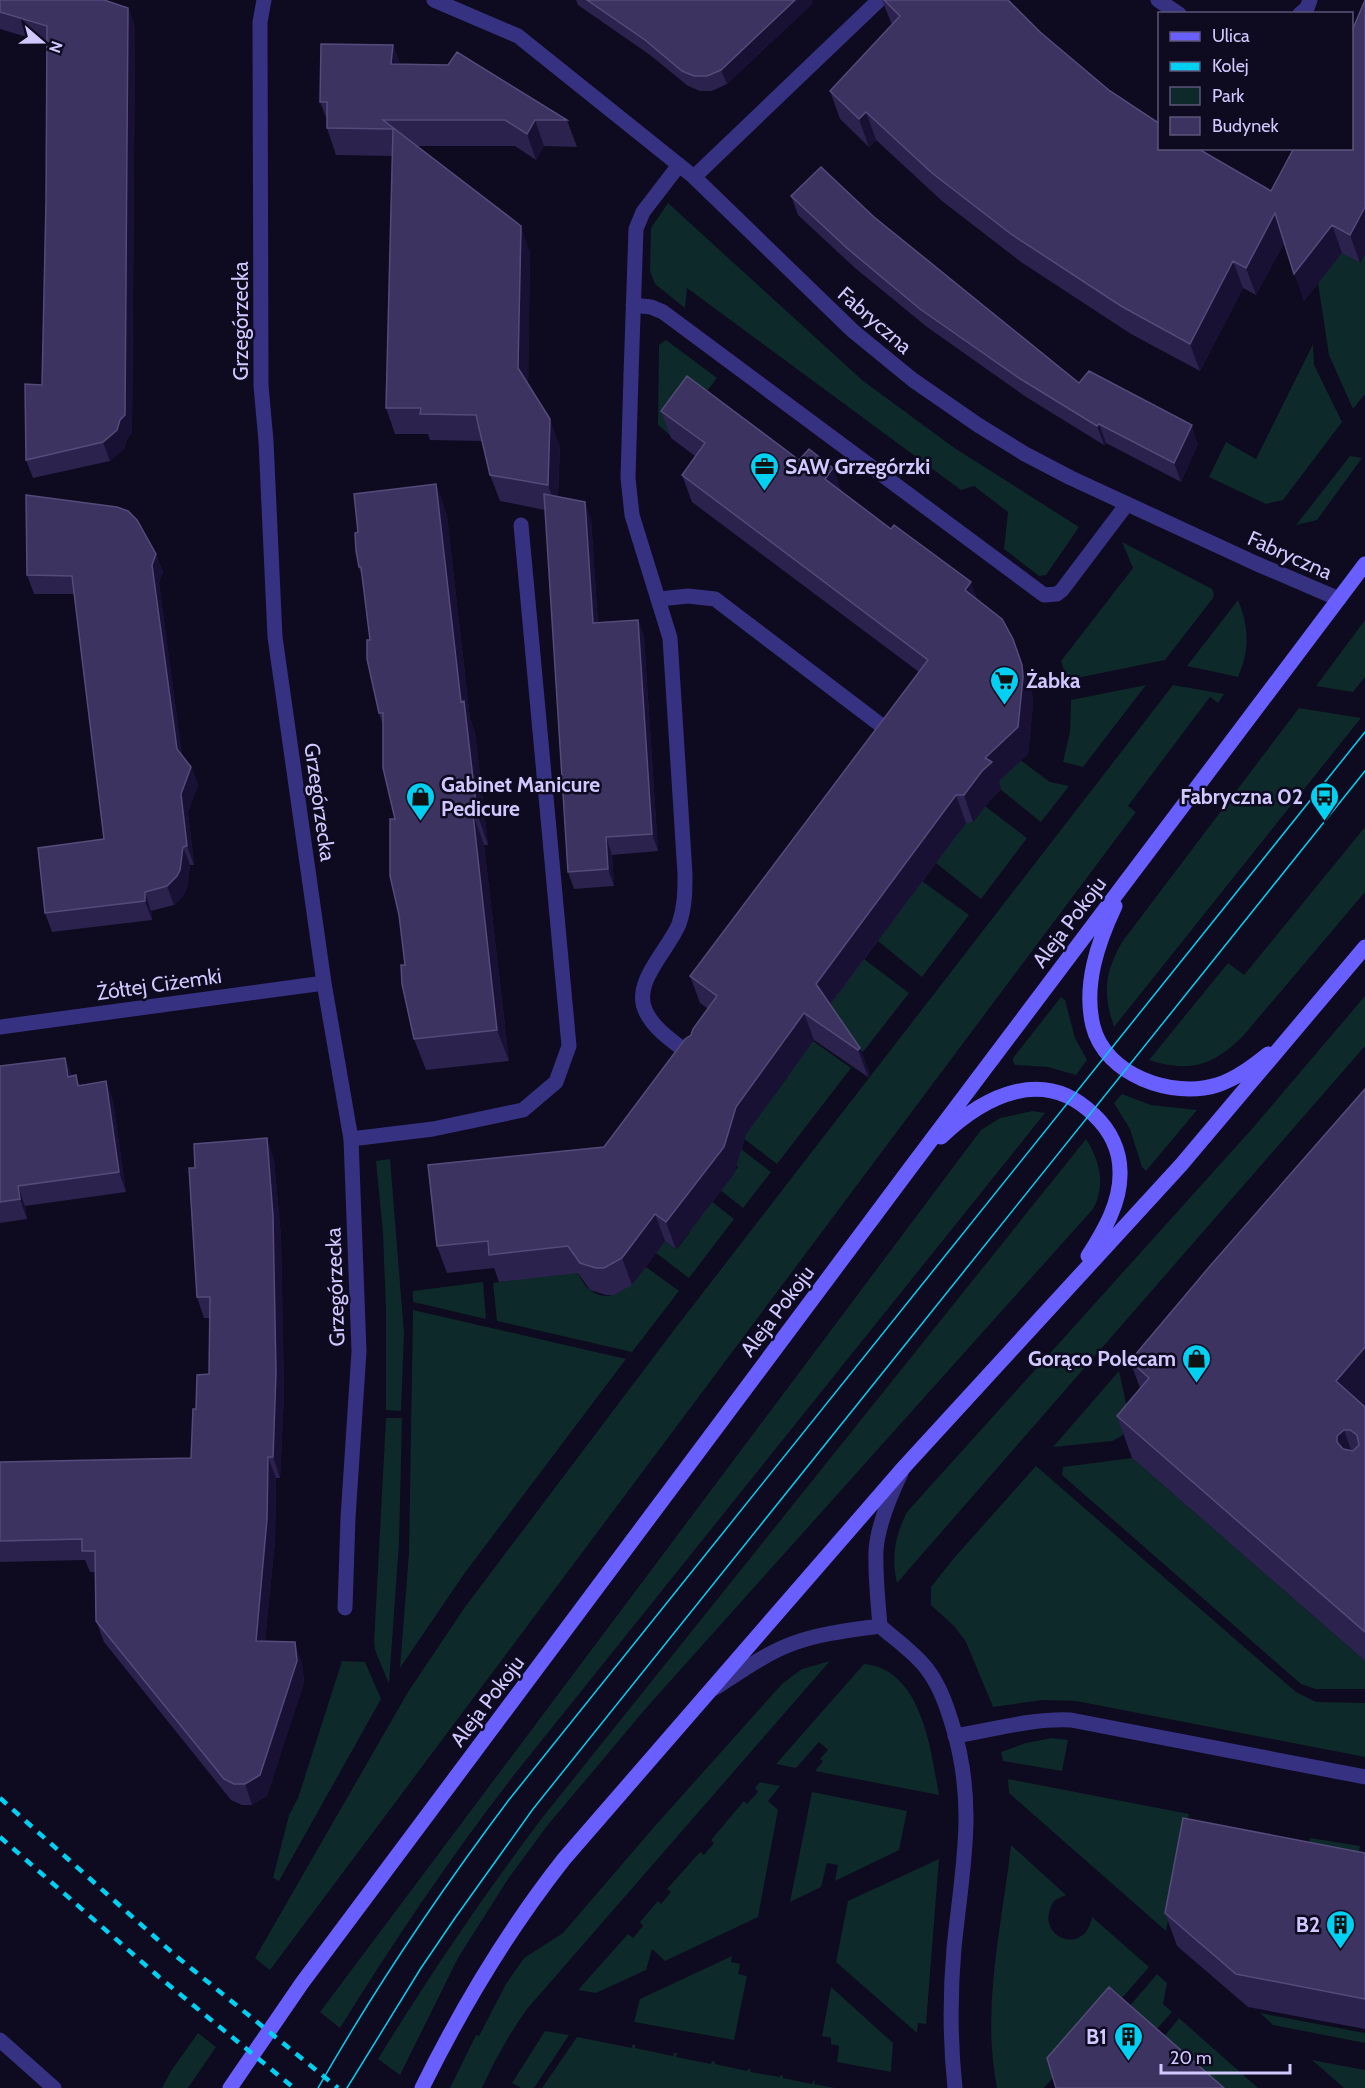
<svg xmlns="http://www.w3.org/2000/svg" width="1365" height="2088" viewBox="0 0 1365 2088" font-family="Cabin,sans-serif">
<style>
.green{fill:#0d2929}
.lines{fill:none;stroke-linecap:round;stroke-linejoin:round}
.lane{stroke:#373182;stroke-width:15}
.street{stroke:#373182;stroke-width:15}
.secondary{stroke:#695fff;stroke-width:15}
.tram{stroke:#00d1f3;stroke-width:1.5}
.rail{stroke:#00d1f3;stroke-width:4.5;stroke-dasharray:9 8;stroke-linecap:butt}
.wall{fill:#2b224e}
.shaded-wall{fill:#181133}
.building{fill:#3d3361;stroke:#544b7a;stroke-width:1.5;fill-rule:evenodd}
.labels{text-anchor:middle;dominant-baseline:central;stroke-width:5;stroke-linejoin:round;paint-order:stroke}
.street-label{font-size:21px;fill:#d0c8ff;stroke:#0e0a1f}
.poi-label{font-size:21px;font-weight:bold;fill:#d0c8ff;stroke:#0e0a1f;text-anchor:end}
</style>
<rect width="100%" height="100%" fill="#0e0a1f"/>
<path class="green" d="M668,203L862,380L953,447L1079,527L1046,575L1039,576L1004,549L1008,512L974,486L961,490L687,288L685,308L655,284L650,271L651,228Z
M1336,249L1360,263L1365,253V394L1353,409L1329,355L1318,283L1325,274Z
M666,340L717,378L672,437L658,425L659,345Z
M1313,344L1314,365L1342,422L1283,500L1266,504L1209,477L1226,442L1256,459Z
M1350,456L1362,458L1317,520L1296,525Z
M1122,542L1212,589L1214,594L1213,598L1165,660L1067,680L1061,661L1133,568Z
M1238,600C1249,627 1250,650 1238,677L1187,666Z
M1365,620V677L1353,692L1316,686Z
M1146,685L1083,767L1063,762L1070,732L1071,700Z
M1173,685L1224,694L1218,703L1210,697L1128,806L1136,812L270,1970L255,1958L408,1692L465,1607L674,1330Z
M1299,708L1361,718L1114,1027C1103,993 1104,974 1122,942Z
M1016,757L1050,782L1069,786L1041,822L995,785Z
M981,803L1027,838L981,899L936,863L964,819L973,822L982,811Z
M1365,827V892L1243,1036C1213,1066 1190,1073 1149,1060L1228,963L1244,975Z
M922,881L969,915L922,977L878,941Z
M864,959L909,993L863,1052L820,1018Z
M1365,996V1046L897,1583C891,1558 895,1535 907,1512L1251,1130Z
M1061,997L1065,1000L1075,1038L1087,1060L1076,1075L1048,1067L1015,1065L1013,1061V1058Z
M806,1036L851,1068L777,1164L743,1138L787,1078Z
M1122,1094L1151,1105L1197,1110L1146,1171L1142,1167L1130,1129L1114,1103Z
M1033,1111L1045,1113L514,1775C451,1856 394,1941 340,2028L320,2012L981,1130L1000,1118Z
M1086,1139C1100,1161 1106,1185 1093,1209L647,1707L547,1826L508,1879L458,1958L400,2075L378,2059C429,1976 483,1896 542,1818Z
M737,1146L771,1172L743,1208L710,1182L726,1184L738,1167L736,1165Z
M390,1159L404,1333L401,1411L386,1410V1312L383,1233L376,1161Z
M701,1193L734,1219L689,1278L656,1253L665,1241L677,1249L690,1232Z
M646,1267L679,1291L632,1352L497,1321L493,1283L576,1270C580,1276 584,1286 590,1290C612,1307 633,1283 646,1267Z
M483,1282L486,1319L413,1302V1291Z
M413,1310L626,1359L464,1574L400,1668L409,1553Z
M1119,1371L1128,1413L1127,1426L1122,1436L1112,1441L1053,1447Z
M386,1418H402L399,1543L389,1684L375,1650L374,1643Z
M1132,1458L1365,1661V1689H1316L1301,1684L1062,1475L1063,1467Z
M1036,1466L1296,1692L1316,1702L1365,1703V1757L1076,1701L1042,1700L993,1707L966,1642L955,1627L931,1605V1587L954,1558Z
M342,1661L365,1662L381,1699L279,1881L273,1878L289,1815L298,1798Z
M830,1661L527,2009C509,2034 495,2060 482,2088H450L476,2035L479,2036L506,1984L524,1958L563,1933L654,1827L782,1684L802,1669Z
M864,1664C922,1669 931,1750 939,1795L815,1771L823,1761L820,1759L828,1750L819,1742L796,1768L776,1764Z
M1052,1738L1068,1740L1062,1771L1003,1761L1001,1752L1026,1743Z
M1008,1779L1189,1814L1166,1931L1009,1793Z
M760,1782L780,1786L768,1801L778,1810L758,1917L665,1961L652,1949L646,1970L596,1993L578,1990L628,1934L633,1938L643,1926L640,1922L658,1901L661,1904L671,1892L667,1889L700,1852L704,1855L714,1843L711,1840L744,1801L747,1804L758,1792L755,1788Z
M812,1792L907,1811L899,1850L835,1881L838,1865L827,1863L821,1887L790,1902Z
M1310,1838L1360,1846L1354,1879L1304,1869Z
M1011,1845L1066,1895L1055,1900C1030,1934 1084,1960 1092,1917L1149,1967L1044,2088H997C981,2006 1002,1926 1011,1845Z
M939,1859L926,2024L918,2023L917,2033L836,1962L848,1901Z
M732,1956L731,1962L740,1964L738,1974L747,1976L734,2040L634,2022L640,1999Z
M1157,1974L1167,1983L1163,2004L1172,2012L1154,2032L1128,2008Z
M831,1987L893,2043L891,2072L837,2062L839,2046L831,2044V2038L822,2036Z
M1260,2013L1365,2033V2043L1273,2025Z
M1179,2018L1258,2088H1219L1163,2038Z
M545,2031L569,2035L534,2088H521L512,2083Z
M198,2033L216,2047L188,2088H162L171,2071Z
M577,2037L632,2048V2045H635V2048L673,2056L674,2053H677L676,2057L711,2064L712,2061L715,2062V2064L747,2071L748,2069H751L750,2072L780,2077V2075L783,2076V2078L812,2084L813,2081H815L814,2084L835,2088H542Z
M1312,2060L1365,2070V2088H1344Z"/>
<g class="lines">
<path class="lane" d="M1158,0L1179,14
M1300,14L1307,8L1310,0
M694,177L879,0
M633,305L651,307L663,312L1044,595L1057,594L1062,590L1127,504
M631,375L636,229L643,212L679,165
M351,1139L433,1129L523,1110L556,1082L569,1046L521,525
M901,1473C890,1496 878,1524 876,1550C875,1575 878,1601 880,1626C896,1640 915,1653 927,1669C940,1686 947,1707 953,1727C977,1807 962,1868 954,1948C950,1994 950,2041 955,2088
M715,1688C740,1672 766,1653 794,1643C822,1633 852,1630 880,1626
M955,1736C993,1730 1032,1718 1071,1720L1365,1777
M0,2040L54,2088"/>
<path class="street" d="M264,0L260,22L261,386L266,441L275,637L324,983L351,1139L359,1351L348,1518L345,1608
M434,0L518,36L694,177L853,331L913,380L978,425L1025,454L1071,478L1255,563L1339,599
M631,375L628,478L632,515L670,638L685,874C685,891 685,907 679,924C668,951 631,983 646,1012C655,1031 677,1044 693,1057
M659,599L688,596L715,599L882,726
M0,1027L324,983"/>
<path class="secondary" d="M1115,906C1098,942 1083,985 1093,1026C1105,1075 1172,1099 1217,1085C1236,1079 1253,1066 1268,1054
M941,1137C985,1095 1044,1066 1094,1115C1110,1130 1120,1150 1120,1172C1121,1202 1104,1231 1088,1256
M230,2088L302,1983L911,1167L1365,564
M422,2088C462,2007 508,1930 564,1859L905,1466L1181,1165L1365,947"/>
<path class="tram" d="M318,2088C375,1988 439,1893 508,1801L1365,732
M347,2088L421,1968L455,1918L533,1809L1365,771"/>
<path class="rail" d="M0,1798L176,1956L338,2088
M0,1837L159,1977L294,2088"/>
</g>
<path class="wall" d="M0,0H105L128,8L135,27L132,433L127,439L124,449L110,461L33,478L26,460L42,385L46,201L47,43L0,29Z
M576,0H812L811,5L727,84L712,91H700L688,86L650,55L578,5Z
M882,0H1008L1160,148L1271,191L1352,148L1360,263L1342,253L1304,301L1284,243L1256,295L1243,288L1200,371L1131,334L1021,262L942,201L876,140L869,147L840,119L830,91L892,25Z
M393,45L400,64L567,120L577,147L544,146L536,160L515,146H417L530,252L528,384L560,446L558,496L591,519L598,623L638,620L644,637L658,851L612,855L614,886L574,889L568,872L545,510L500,501L490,475L482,441L430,440L428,434H395L386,408L392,156L336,155L327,128V120L320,102Z
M791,196L874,217L1079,383L1198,444L1181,482L1106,443L1104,445L1026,397L927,327L855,268L798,215Z
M661,411L799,460L833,468L842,493L977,599L1032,692L1033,704L1028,754L999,781L1001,789L992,798L973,822L966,823L830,1005L860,1048L870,1075L868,1077L814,1040L746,1134L734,1174L676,1249L665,1241L632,1285L614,1295H606L590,1290L578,1273L499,1282L494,1268L447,1273L437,1246L604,1147L691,1035L708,1009L700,1003L690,976L919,672L692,502L682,475L695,456L671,438Z
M436,484L447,516L470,719L475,732L488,845H484L509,1061L426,1070L414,1039L405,965L395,819L383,725L379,713L362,577L359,567L358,532Z
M156,554L163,572L159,583L182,756L191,767L198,785L188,812L194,865H190L187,888L184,895L174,905L151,911L152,920L52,932L45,913L104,839L74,594H34L27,575Z
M65,1058L72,1076L80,1085L106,1081L113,1101L126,1192L25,1206L27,1219L0,1223V1066Z
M1365,1089V1661L1132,1458L1117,1416L1140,1388L1130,1361Z
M274,1159L281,1237L284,1394L280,1478H276L275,1540L265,1641L302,1663L304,1682L267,1796L252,1805H242L231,1800L104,1642L96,1621L95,1572H90L85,1560L0,1562V1462L191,1458L196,1409L209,1374L210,1318H204L197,1297Z
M1365,1853V2029L1248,2007L1177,1946L1165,1913Z"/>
<path class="shaded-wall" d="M795,0H812L811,5L727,84L721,70Z
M128,8L135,27L132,433L127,439L124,449L110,461L103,442Z
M393,45L402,71L391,64Z
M866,112L876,140L869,147L859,119Z
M535,120L544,146L536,160L527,134Z
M1365,207V253L1360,263L1350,235Z
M1275,213L1285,241L1256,295L1246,268Z
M1332,225L1342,253L1304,301L1294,274Z
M521,226L530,252L528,395L518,368Z
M1233,261L1243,288L1200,371L1190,344Z
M550,419L560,446L557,512L548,485Z
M1099,424L1106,443L1104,445L1097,426Z
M1192,425L1198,444L1181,482L1174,463Z
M833,468L843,495L825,479Z
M436,484L447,516L470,719L475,732L488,845L477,813L461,702Z
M585,502L591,519L599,641L593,623Z
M156,554L163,572L159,583L184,767L177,749L152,565Z
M971,582L981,609L965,590Z
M638,620L644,637L658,851L652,834Z
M1022,665L1032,692L1033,704L1028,754L999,781L1001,789L992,798L973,822L964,795L985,758Z
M191,767L198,785L188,812L194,865L187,846L181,794Z
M956,795L966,823L825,1011L816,984Z
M473,814L484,845L509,1061L497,1030Z
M606,837L612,855L614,886L608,869Z
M183,847L190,865L187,888L184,895L174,905L167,886Z
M145,892L151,911L152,920L145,901Z
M804,1013L814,1040L746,1134L734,1174L676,1249L666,1222L736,1107Z
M860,1048L870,1075L868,1077L858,1050Z
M65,1058L72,1077H68Z
M106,1081L113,1101L126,1192L119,1172Z
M267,1138L274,1159L281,1237L284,1394L280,1478L273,1457Z
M18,1186L25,1206L27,1219L20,1199Z
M655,1214L665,1241L632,1285L622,1258Z
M1365,1347V1407L1336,1381Z
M1344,1430L1359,1472L1337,1442V1436Z
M268,1457L276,1478L275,1540L263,1662L256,1641Z
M295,1642L302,1663L304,1682L267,1796L252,1805L245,1784Z"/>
<path class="building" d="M0,0H104L128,8L125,415L120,420L117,430L103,442L26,460L25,384L42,385L46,201L47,26L0,12Z
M587,0H795L721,70L707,76H694L682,71L645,40Z
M884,0H1008L1040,32L1110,91L1160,124V148H1197L1271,191L1294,148H1352V31L1365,0V207L1350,235L1332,225L1294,274L1275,213L1246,268L1233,261L1190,344L1121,306L1011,234L932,173L866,112L859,119L830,91L900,16Z
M321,44L393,45L391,64L448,65L457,52L567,120H535L527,134L505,120H383L521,226L518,368L550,419L548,485L490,475L476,415L420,414L421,408H386L393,129L327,128V102H320Z
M821,167L874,217L1079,383L1089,371L1192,425L1174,463L1099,424L1097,426L1019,378L920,309L848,249L791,196Z
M687,376L799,460L809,449L833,468L825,479L891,529L894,525L971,582L965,590L1002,619L1013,639L1022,665L1023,677L1018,727L985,758L992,762L982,771L964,795H956L816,984L860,1048L858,1050L804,1013L736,1107L724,1147L666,1222L655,1214L622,1258L604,1268H596L580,1263L568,1246L489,1255L488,1241L437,1246L428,1165L604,1147L685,1039L691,1035L693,1029L717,996L690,976L928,660L682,475L705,443L661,411Z
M436,484L461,702L464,701L477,813L473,814L497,1030L414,1039L402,984L401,965H405L399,915L390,876V819H395L383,768V713H379L367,659V640H370L361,567H359L356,551L355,533L358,532L354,494Z
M544,494L585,502L593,623L638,620L652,834L606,837L608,869L568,872Z
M26,495L117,507L128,511L137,520L156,554L152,565L177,749L191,767L181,794L187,846L183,847L180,870L177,876L167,886L145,892V901L45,913L38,848L104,839L72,576L27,575Z
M65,1058L68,1077L76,1075L78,1086L106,1081L119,1172L18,1186L20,1199L0,1202V1066Z
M1365,1089V1347L1336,1381L1365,1407V1632L1117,1416L1149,1378L1130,1361L1210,1266ZM1344,1430H1350L1357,1435L1359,1445L1353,1451L1343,1449L1337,1442V1436Z
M267,1138L273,1216L276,1373L273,1457H268L267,1519L256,1641L295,1642L297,1661L260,1775L245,1784H234L224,1779L96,1621L95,1551H82V1539L0,1541V1462L191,1458L193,1409H196L197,1375L209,1374L210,1297H197L189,1168H195L194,1144Z
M1183,1818L1365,1853V1999L1236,1974L1165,1913Z
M1109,1987L1224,2088H1056L1047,2058Z"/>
<defs>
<symbol id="office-pin" viewBox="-11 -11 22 30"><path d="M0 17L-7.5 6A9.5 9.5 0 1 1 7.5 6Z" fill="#00d1f3" stroke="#0e0a1f"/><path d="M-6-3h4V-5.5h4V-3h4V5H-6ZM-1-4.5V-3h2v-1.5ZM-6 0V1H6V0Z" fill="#111"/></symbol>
<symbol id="supermarket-pin" viewBox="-11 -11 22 30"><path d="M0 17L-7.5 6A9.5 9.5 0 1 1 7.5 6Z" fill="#00d1f3" stroke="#0e0a1f"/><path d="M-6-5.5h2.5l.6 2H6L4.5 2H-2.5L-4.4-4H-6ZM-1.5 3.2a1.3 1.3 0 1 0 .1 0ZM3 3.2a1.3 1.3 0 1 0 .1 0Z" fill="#111"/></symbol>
<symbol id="shop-pin" viewBox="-11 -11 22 30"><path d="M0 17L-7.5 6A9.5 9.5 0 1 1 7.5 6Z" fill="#00d1f3" stroke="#0e0a1f"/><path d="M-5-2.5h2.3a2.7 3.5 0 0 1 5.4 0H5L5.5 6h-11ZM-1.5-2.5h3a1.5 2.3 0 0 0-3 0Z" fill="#111"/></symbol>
<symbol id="bus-pin" viewBox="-11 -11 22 30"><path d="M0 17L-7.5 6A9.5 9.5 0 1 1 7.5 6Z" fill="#00d1f3" stroke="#0e0a1f"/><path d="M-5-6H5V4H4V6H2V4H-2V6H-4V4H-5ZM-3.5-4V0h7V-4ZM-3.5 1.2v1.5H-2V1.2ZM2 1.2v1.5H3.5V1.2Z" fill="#111"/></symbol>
<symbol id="building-pin" viewBox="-11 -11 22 30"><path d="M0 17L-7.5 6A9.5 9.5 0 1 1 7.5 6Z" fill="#00d1f3" stroke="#0e0a1f"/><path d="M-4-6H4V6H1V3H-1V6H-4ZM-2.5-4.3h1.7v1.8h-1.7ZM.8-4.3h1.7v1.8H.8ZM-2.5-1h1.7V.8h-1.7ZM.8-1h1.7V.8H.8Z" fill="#111"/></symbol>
</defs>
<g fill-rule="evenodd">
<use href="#office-pin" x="748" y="450" width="33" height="45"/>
<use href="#supermarket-pin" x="988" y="664" width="33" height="45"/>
<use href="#shop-pin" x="404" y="780" width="33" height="45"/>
<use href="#bus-pin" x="1308" y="780" width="33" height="45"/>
<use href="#shop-pin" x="1180" y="1342" width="33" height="45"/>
<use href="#building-pin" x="1324" y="1908" width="33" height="45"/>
<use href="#building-pin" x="1112" y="2020" width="33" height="45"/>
</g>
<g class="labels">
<g class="street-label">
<text transform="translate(875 320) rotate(41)">Fabryczna</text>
<text transform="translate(240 321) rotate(-90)">Grzegórzecka</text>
<text transform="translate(1290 555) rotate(24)">Fabryczna</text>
<text transform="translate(320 802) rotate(82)">Grzegórzecka</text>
<text transform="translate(1069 922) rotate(-53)">Aleja Pokoju</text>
<text transform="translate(159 984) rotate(-8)">Żółtej Ciżemki</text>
<text transform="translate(335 1287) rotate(-92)">Grzegórzecka</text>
<text transform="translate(777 1311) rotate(-53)">Aleja Pokoju</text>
<text transform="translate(487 1701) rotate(-53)">Aleja Pokoju</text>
</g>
<g class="poi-label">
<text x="785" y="466" text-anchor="start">SAW Grzegórzki</text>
<text x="1026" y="680" text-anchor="start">Żabka</text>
<text x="441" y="784" text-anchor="start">Gabinet Manicure<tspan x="441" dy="24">Pedicure</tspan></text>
<text x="1303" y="796">Fabryczna 02</text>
<text x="1176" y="1358">Gorąco Polecam</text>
<text x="1320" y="1924">B2</text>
<text x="1107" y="2036">B1</text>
</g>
</g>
<rect x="1158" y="12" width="195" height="138" fill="#0e0a1f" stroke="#5c5679" stroke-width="1.5"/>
<rect x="1170" y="32" width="30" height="9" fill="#695fff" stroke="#5c5679" stroke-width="1.5"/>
<text x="1212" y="42" font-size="18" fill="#d0c8ff">Ulica</text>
<rect x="1170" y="62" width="30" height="9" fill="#00d1f3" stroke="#5c5679" stroke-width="1.5"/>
<text x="1212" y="72" font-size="18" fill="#d0c8ff">Kolej</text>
<rect x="1170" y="87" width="30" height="18" fill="#0d2929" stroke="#5c5679" stroke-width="1.5"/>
<text x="1212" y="102" font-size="18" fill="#d0c8ff">Park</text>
<rect x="1170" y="117" width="30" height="18" fill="#3d3361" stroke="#5c5679" stroke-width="1.5"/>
<text x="1212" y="132" font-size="18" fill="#d0c8ff">Budynek</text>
<g transform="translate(42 42) rotate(110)" stroke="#0e0a1f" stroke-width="4.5" paint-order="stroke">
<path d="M0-4.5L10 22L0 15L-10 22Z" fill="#d0c8ff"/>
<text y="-9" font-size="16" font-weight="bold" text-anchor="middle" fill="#d0c8ff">N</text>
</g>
<path d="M1161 2064v9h129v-9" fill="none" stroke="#d0c8ff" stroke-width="3"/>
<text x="1170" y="2064" font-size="18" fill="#d0c8ff" stroke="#0e0a1f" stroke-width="4.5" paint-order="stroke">20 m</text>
</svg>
